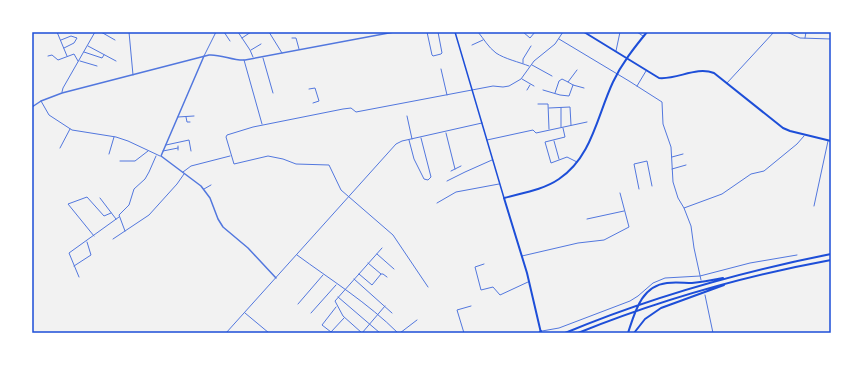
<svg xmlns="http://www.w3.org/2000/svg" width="863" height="365" viewBox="0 0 863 365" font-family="Quicksand,sans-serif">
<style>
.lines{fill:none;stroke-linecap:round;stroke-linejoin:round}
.minor{stroke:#5277de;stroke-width:1}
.tertiary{stroke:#5277de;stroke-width:1.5}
.secondary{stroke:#1d4ed8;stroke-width:1.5}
.trunk{stroke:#1d4ed8;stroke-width:2}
.motorway{stroke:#1d4ed8;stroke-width:2}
.neatline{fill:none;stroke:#1d4ed8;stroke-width:1.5}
</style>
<rect width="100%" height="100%" fill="#f2f2f2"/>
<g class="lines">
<path class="minor" d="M57,32L67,56
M101,32L115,40
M129,32L133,75
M224,32L230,41
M238,32L250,50L253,57
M269,32L282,53
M427,32L432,55L433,56L441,54L442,53L438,32
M478,32C484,39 488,47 496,53C505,59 519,62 529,66
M523,32L530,38L535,32
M637,32L643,36
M787,32L800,38L831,39
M242,38L251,32
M292,38H296L299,49
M805,38L806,32
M559,39L629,81L662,102L663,124L671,147L673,182L678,198L684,208
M61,40L71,36L77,38L74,43L64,48
M472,45L483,40
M88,46L116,61
M251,50L261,44
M616,51L620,32
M84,52L102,58L104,55
M48,56L52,55L58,60L74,54L78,61
M204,56L216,32
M263,58L273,93
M244,60L262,124
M80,61L97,66
M523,63V59L531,46
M532,65L552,76
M441,69L447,95
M522,79L534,86
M568,82L573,85L584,88
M727,83L774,32
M637,86L646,71
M309,89L315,88L319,101L313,103
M527,90L530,85
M543,90L560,95L569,96L573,85
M62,92L63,88L95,32
M555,93L559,81L562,79L568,82L577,70
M41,101L49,115L72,130L116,137L128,141L160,156
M538,104H548L549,129
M549,108L570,107L571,125
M561,108V127
M407,116L412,139
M178,117L194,116
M186,117L187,122H190
M563,128L565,137L545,142L551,163L567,157L577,162
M446,133L455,169
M409,140L414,159L424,179L428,180L431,177L421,138
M487,140L533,130L536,133L587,122
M554,141L559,159
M166,145L189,140L191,151
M178,146V150
M60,148L70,129
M163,151L178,148
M109,154L114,137
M672,157L683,154
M120,161H135L148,151
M672,169L686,165
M451,171L461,166
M183,172L191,166L230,156
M447,181L465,172L492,160
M204,189L211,185
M639,189L634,164L647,161L652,186
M100,198L116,219
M437,203L456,192L499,184
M814,206L828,141
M587,219L624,211
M125,231L119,215L129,205L134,189L145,179L149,172L156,156
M94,236L68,204L87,197L104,216L111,213
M113,239L149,215L177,184L184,174
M382,248L335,301L343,316L362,333L385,306
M377,254L394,269
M297,255C331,280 368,303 398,333
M522,256L578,243L604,240L629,227L620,193
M484,264L475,267L481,290L493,287L500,295L528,282
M74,266L91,255L87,242
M359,274L372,285L381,274L368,263
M381,274H383L387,277
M79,277L69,253L119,217
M354,279L392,313
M701,280L694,248L691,226L684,208L722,194L751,174L764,171L797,144L804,136
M428,287L393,235L341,190L329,165L296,164L283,159L268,156L234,164L226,137L227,135L253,127L343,109L351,108L356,112L493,86L503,87L509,86L521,79L534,61L555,44L563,32
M705,295L713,333
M338,297L380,333
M298,304L323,275
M336,307L322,325L331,332L344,318
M245,313L269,333
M311,313L336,285
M542,331L559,328L630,301L638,296L653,283L665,278L700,276L750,263L797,255
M226,333L396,144L402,141L482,123
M400,333L417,320
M464,333L457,310L471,306"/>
<path class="tertiary" d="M204,56L161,156L201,186L210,198L218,219L223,227L248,248L276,278
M32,107L41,101L62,93L209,55C221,54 233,61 245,60L394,32"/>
<path class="secondary" d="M455,32L504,198"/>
<path class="trunk" d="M584,32L659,78C677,80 696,66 714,73L783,128L790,131L831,141
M541,333L527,273L504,198C522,193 543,190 559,179C592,157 597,116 613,82C622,63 634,48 647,32"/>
<path class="motorway" d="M539,333L541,331
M565,333C651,297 740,272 831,254
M578,333C660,300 744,276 831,260
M628,333C635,312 641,286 667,283C676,282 684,283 692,283C703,282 713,280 723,278
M634,333L645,319L661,308L724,285"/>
</g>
<rect width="863" height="365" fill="none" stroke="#ffffff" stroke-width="66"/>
<rect x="33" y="33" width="797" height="299" class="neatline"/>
</svg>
